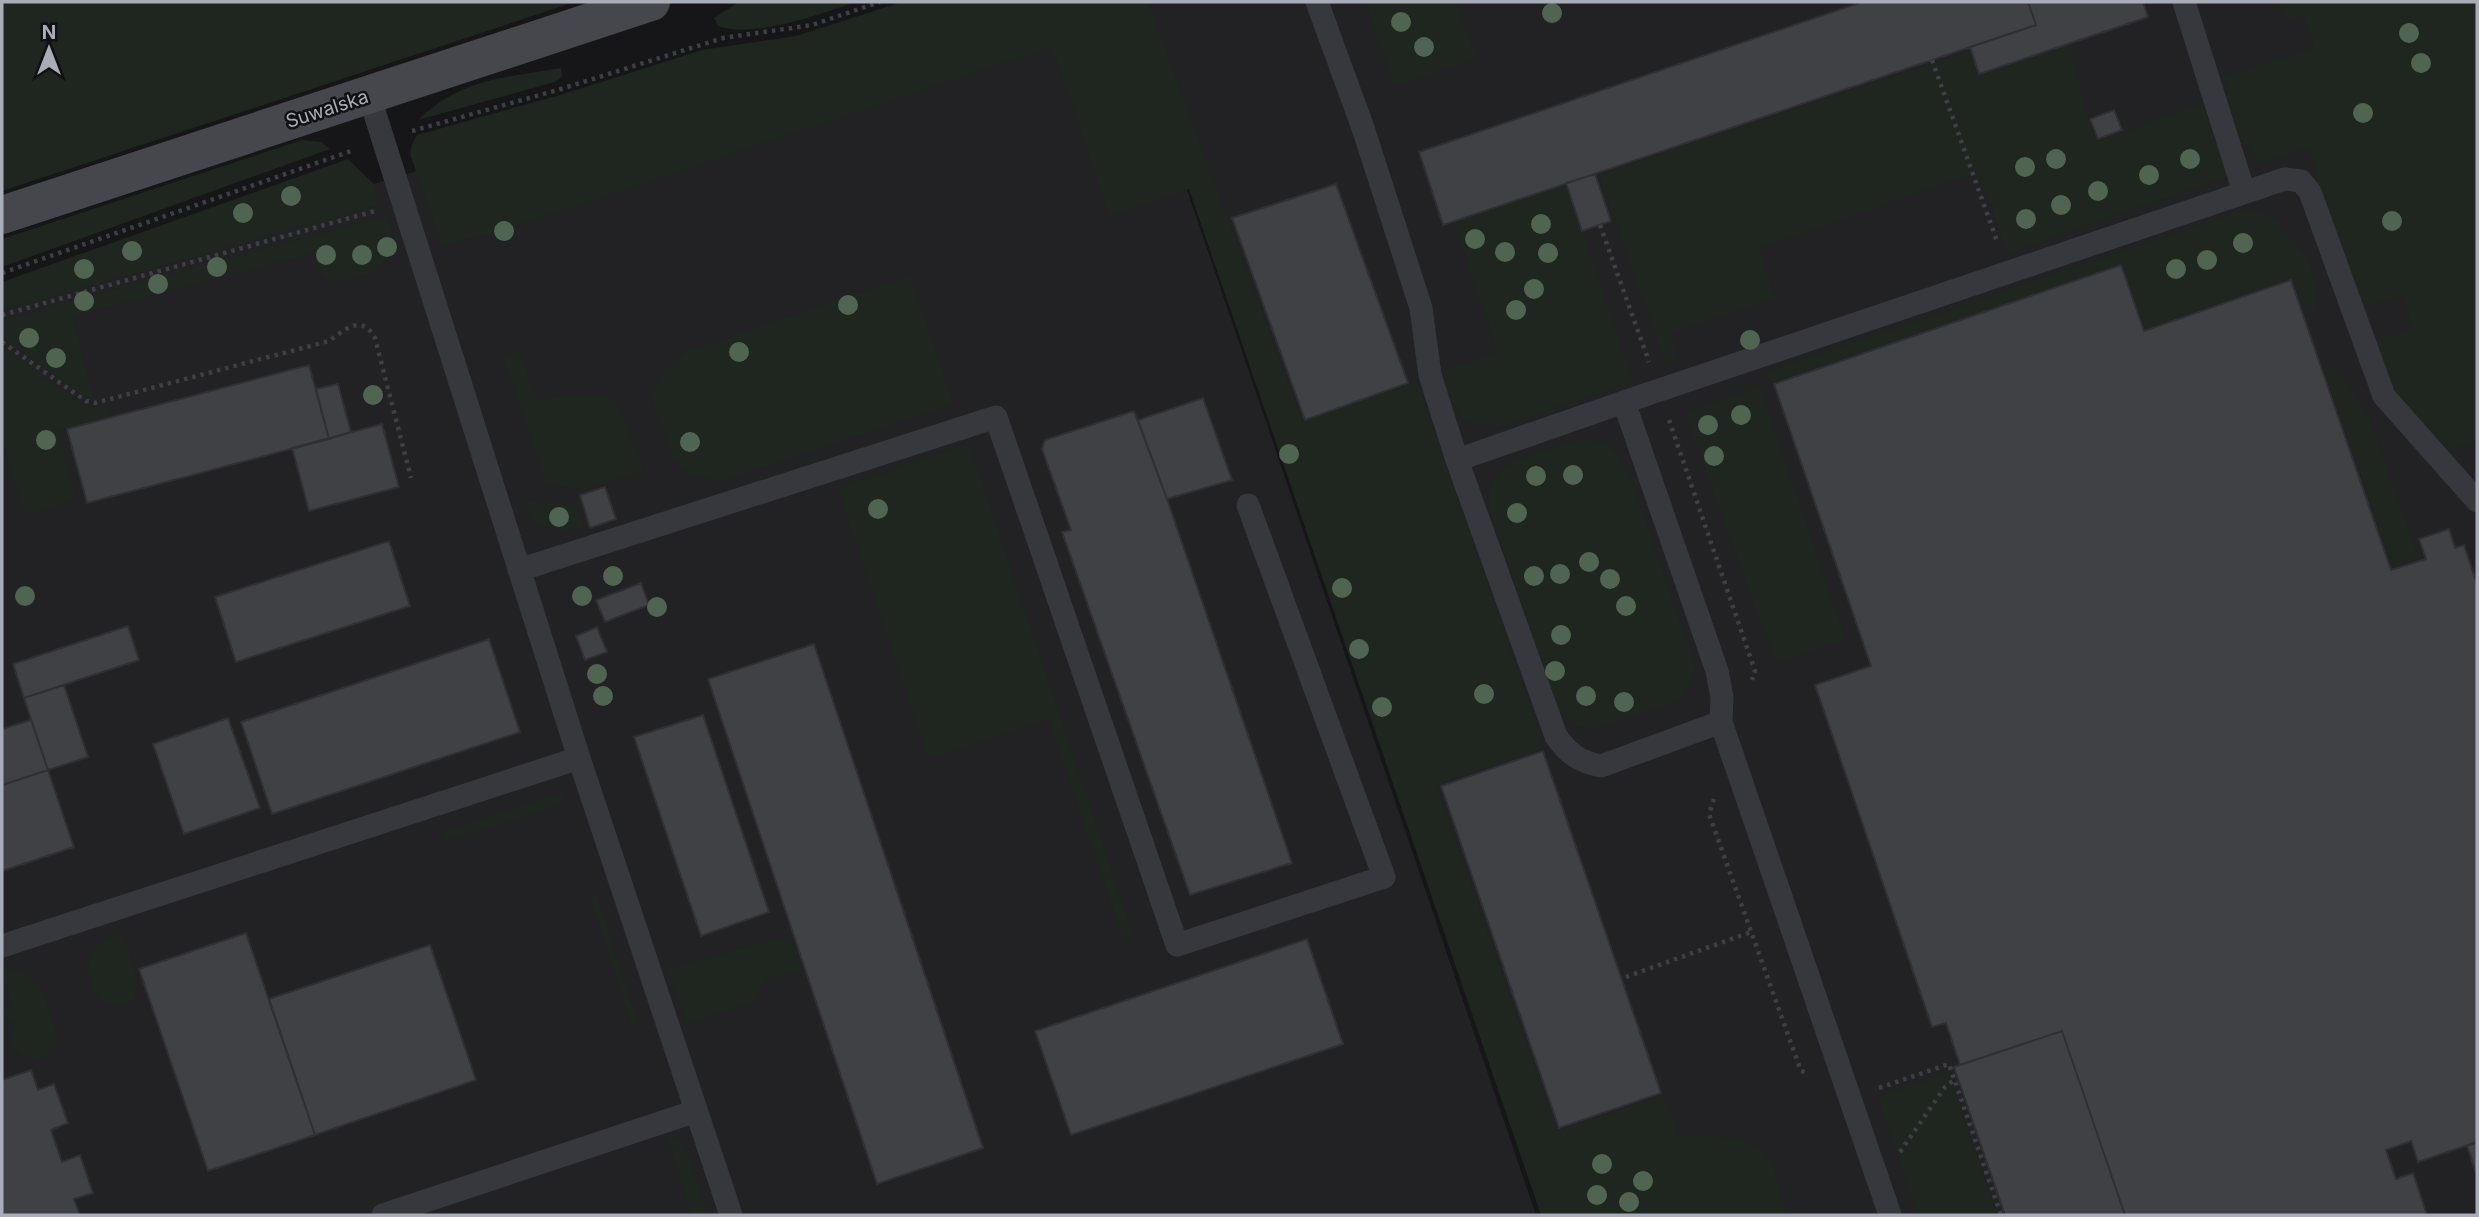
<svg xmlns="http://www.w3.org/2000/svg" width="2479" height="1217" viewBox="0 0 2479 1217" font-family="Inter,sans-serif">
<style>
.built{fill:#222225}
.green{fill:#1e261f}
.building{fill:#404145;stroke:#303034;stroke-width:2}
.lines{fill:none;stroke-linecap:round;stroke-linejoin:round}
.path{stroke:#3d3f44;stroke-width:4.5;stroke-dasharray:3.5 5;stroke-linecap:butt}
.lane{stroke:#37383d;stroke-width:23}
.secondary{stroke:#45474d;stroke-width:38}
.tree{fill:#506452}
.labels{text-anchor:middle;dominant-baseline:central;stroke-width:5;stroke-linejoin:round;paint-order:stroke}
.street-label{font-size:19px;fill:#a8adb8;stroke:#111113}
</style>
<rect width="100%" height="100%" fill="#161618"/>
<path class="built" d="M1123,2L1536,1215H2V298L420,170Z
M1126,2H2332L2477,419V1215H1544Z"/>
<path class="green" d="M2,2H575L2,191Z
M739,2H856C820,14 753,39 718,26L714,18Z
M902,2H1148L1302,422L1418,381L1544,748L1436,785L1557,1131L1664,1095L1679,1135C1705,1137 1752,1132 1768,1157C1777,1172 1782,1199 1787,1215H1541L1189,189L1110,216L1052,47L504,230L442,245L410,154L412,144L417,135L564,94L702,50L796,36Z
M1365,2H1455L1477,58L1394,87Z
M2279,2H2477V442L2447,451L2391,386L2373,342L2412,329L2403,295L2361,307L2308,148L2262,164L2233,128L2222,96L2228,94L2223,77L2314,47L2304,15L2287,20Z
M2070,44L2087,115L2096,142L2202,103L2228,177L2008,252L1978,172L1759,249L1775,298L1670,333L1679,360L1666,364L1599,175L1970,51L1978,76Z
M561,68L562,77L555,82L418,120C462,78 504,78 561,68Z
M302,140L321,142L330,149L2,267V239Z
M348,159L374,184L379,205L2,310V282Z
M1566,183L1633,382L1500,426L1479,425L1458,414L1442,372L1498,352L1454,222Z
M2238,212L2260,213L2275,219L2306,257L2318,287L2315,311L2305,315L2292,278L2145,329L2122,264L1769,384L1765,373Z
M386,216L399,249L374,271L346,282L330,281L322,275L315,253L72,316L93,398L84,396L2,337V320Z
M910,276L954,404L721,481L692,475L673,458L651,397L663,372L685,352Z
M2,347L85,406L95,407L107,404L111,417L58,430L76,500L26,515L2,442Z
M519,348L537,401C555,396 604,388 617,404C624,413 638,456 644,470L584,490L547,484L503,356Z
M2328,366L2336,368L2369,417L2419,559L2393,567L2323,367Z
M1759,386L1846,639L1776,664L1685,413Z
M1582,440C1608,440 1612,449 1627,468L1695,665C1693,681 1688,693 1675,702L1596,729L1576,726L1558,709L1489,509C1489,497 1489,487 1496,477C1509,456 1559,447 1582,440Z
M969,444L1134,936L1123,939L1049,719L929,759L838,488Z
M522,501L576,504L584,528C552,533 537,531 522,501Z
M566,791L563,802L557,806L441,843V834L446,830Z
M596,892L639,1024L632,1026L589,894Z
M113,934L123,935L135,971L136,996L134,1000L117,1006L100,1000C80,973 85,950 113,934Z
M790,935L802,969L766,980L754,1003L687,1024L668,969Z
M5,969C46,972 48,1009 58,1041C43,1065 29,1066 11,1043C11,1024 23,1030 2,1015V1008L11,1004L2,973Z
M1948,1072L1997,1215H1919L1878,1097Z
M672,1138L685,1146L708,1215H692L667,1139Z"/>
<path class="building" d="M1862,2H2028L2036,25L1443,225L1419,152Z
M2028,2H2143L2148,17L1979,74L1970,47L2036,25Z
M2114,110L2122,130L2098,139L2090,119Z
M1595,174L1611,221L1582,231L1566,183Z
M1336,184L1408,383L1305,420L1232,218Z
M2121,265L2144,331L2291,280L2391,570L2426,559L2419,539L2449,529L2455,548L2464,545L2477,584V1142L2418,1162L2411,1141L2386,1150L2396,1179L2413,1173L2427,1215H2125L2062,1031L1960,1065L1946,1023L1932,1027L1815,685L1871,666L1774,384Z
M309,365L329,439L87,503L67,429Z
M338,384L351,432L329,439L316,389Z
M1203,398L1232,480L1167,499L1138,420Z
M1134,411L1167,499L1292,863L1190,895L1062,532L1071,530L1042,449L1045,440Z
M382,424L399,487L309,511L292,448Z
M605,487L616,519L590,528L580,495Z
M389,541L410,606L236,662L215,597Z
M641,583L649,605L605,622L596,600Z
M128,626L139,660L24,698L13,664Z
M597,627L607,652L585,660L576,636Z
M489,639L520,732L272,814L241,722Z
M814,644L983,1148L877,1184L708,679Z
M64,685L88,757L48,770L24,698Z
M703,715L769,912L701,936L634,737Z
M228,718L260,808L184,834L153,744Z
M31,720L48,770L2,785V729Z
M1543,751L1661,1093L1559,1128L1441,786Z
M48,770L74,847L2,871V785Z
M246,933L315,1135L208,1171L139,969Z
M1307,939L1343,1044L1071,1135L1035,1031Z
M430,945L476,1080L315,1135L269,999Z
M2062,1031L2125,1215H2005L1954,1067Z
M31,1070L38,1090L54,1084L68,1123L51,1130L62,1162L80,1155L93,1193L74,1199L80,1215H2V1080Z
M2477,1142V1176L2467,1146Z"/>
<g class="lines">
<path class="path" d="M1932,60L1998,244
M412,131L561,89L723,38L812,25L880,2
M1600,225L1649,362
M2,273L354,150
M2,315L375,211
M2,342L86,401L95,403L329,341C345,330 361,313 375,338L411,478
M1669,420L1755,671L1752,680
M1714,799L1709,814L1801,1071L1808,1073
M1626,977L1751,932
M1879,1088L1949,1064L2001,1215
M1900,1152L1945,1087L1954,1080"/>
<path class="lane" d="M1317,2L1363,128L1421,308L1430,375L1457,460L1556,736C1568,754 1580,762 1601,766L1721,722L1722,697L1717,671L1624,402L1457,460
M2184,2L2244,192
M369,95L579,758L731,1215
M1624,402L2285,179L2301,181L2310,192L2384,396L2477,501
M519,570L996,417L1177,945L1384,877L1248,505
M1721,722L1890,1215
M2,946L579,758
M383,1215L696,1111"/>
<path class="secondary" d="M2,215L651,2"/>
</g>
<g class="tree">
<circle cx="1552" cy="13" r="10"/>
<circle cx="1401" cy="22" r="10"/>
<circle cx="2409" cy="33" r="10"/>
<circle cx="1424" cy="47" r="10"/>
<circle cx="2421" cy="63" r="10"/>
<circle cx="2363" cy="113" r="10"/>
<circle cx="2056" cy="159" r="10"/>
<circle cx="2190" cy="159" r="10"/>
<circle cx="2025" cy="167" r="10"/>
<circle cx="2149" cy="175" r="10"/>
<circle cx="2098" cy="191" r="10"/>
<circle cx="291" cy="196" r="10"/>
<circle cx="2061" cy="205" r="10"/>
<circle cx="243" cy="213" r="10"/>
<circle cx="2026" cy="219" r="10"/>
<circle cx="2392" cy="221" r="10"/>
<circle cx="1541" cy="224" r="10"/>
<circle cx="504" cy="231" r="10"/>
<circle cx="1475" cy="239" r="10"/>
<circle cx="2243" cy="243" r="10"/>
<circle cx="387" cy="247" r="10"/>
<circle cx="132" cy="251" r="10"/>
<circle cx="1505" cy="252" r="10"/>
<circle cx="1548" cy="253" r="10"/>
<circle cx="326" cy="255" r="10"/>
<circle cx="362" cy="255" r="10"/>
<circle cx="2207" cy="260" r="10"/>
<circle cx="217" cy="267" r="10"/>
<circle cx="84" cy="269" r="10"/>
<circle cx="2176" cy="269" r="10"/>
<circle cx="158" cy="284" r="10"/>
<circle cx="1534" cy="289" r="10"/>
<circle cx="84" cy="301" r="10"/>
<circle cx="848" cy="305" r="10"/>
<circle cx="1516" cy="310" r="10"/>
<circle cx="29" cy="338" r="10"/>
<circle cx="1750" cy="340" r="10"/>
<circle cx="739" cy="352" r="10"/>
<circle cx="56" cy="358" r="10"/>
<circle cx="373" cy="395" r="10"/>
<circle cx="1741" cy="415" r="10"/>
<circle cx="1708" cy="425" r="10"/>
<circle cx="46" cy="440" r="10"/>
<circle cx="690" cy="442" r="10"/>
<circle cx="1289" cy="454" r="10"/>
<circle cx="1714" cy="456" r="10"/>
<circle cx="1573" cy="475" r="10"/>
<circle cx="1536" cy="476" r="10"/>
<circle cx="878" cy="509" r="10"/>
<circle cx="1517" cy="513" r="10"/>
<circle cx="559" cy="517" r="10"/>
<circle cx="1589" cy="562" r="10"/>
<circle cx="1560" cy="574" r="10"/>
<circle cx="613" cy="576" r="10"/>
<circle cx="1534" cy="576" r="10"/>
<circle cx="1610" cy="579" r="10"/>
<circle cx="1342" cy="588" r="10"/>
<circle cx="25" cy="596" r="10"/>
<circle cx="582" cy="596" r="10"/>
<circle cx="1626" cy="606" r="10"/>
<circle cx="657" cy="607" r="10"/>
<circle cx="1561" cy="635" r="10"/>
<circle cx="1359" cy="649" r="10"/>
<circle cx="1555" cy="671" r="10"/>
<circle cx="597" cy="674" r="10"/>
<circle cx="1484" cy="694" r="10"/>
<circle cx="603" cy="696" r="10"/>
<circle cx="1586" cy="696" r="10"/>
<circle cx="1624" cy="702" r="10"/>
<circle cx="1382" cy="707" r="10"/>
<circle cx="1602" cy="1164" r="10"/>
<circle cx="1643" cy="1181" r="10"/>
<circle cx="1597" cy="1195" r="10"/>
<circle cx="1629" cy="1202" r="10"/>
</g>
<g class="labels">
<g class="street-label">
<text transform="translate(327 109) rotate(-18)">Suwalska</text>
</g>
</g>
<rect width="2479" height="1217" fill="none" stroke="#a8adb8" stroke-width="7"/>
<g transform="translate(49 49)" stroke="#111113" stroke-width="5" paint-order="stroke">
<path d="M0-5L12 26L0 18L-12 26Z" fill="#a8adb8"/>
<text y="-10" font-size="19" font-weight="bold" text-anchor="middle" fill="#a8adb8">N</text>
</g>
</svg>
